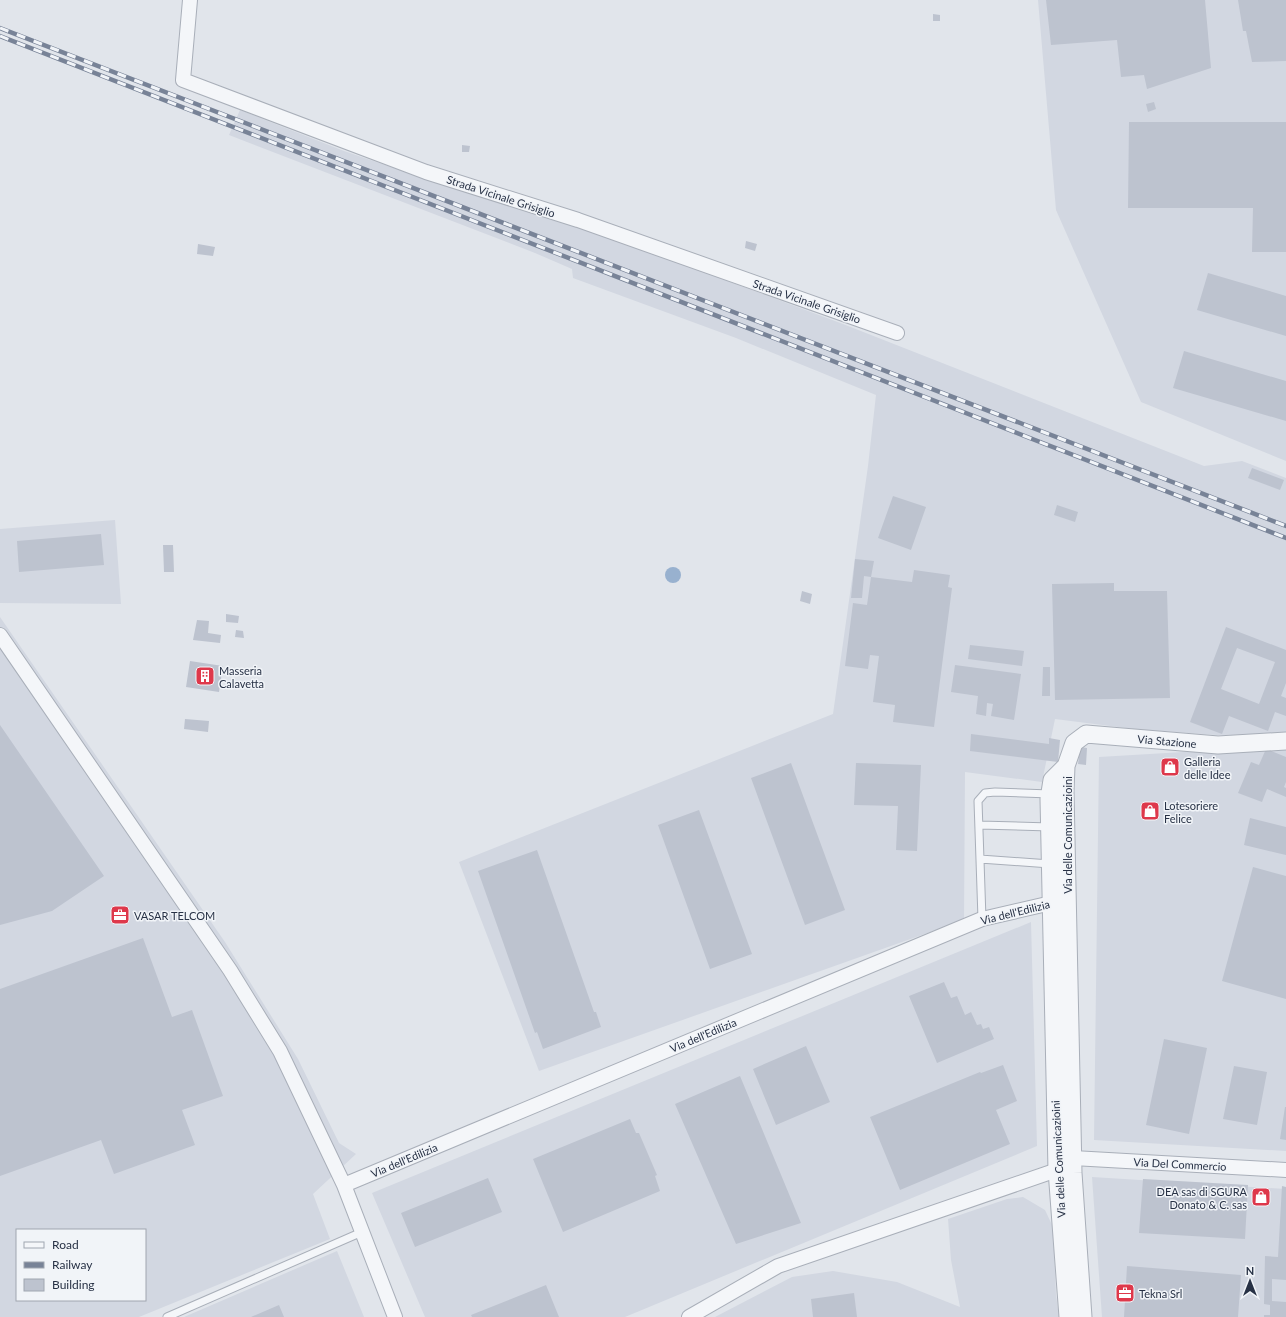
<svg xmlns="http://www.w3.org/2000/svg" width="1286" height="1317" viewBox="0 0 1286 1317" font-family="Lato,sans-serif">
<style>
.built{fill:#d2d7e1;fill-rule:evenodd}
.water{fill:#98b1cf}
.building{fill:#bdc3cf;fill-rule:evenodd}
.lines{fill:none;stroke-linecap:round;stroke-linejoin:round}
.service-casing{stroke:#a9afb9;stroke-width:9}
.minor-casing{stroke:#a9afb9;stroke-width:16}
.tertiary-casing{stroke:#a9afb9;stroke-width:19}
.service{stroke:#f4f6f9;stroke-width:7}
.minor{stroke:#f4f6f9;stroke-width:14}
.tertiary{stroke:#f4f6f9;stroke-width:17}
.rail-casing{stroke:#788397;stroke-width:4.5}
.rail{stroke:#f1f4f8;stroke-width:3;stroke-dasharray:9;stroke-linecap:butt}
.labels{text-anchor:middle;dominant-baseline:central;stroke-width:3;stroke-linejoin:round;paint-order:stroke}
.street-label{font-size:11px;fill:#273145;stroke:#f1f4f8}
.poi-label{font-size:11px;fill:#273145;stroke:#f1f4f8;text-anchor:start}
</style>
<rect width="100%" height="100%" fill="#e1e5eb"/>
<path class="built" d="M1038,0H1286V461L1141,402L1056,210Z
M240,110L344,151L435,182L556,217L843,324L1204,466L1242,461L1286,478V734L1217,735L1134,729L1055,719L1042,782L965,772L964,920L539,1071L459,862L833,714L868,466L876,395L736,338L573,278L572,269L535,253L229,135Z
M115,520L121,604L0,603V529Z
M0,617L225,942L298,1059L339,1143L356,1154L313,1194L330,1239L139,1317H0ZM17,1230H145V1300H17Z
M1286,746V1151L1094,1140L1099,757Z
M1031,922L1037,1146L625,1317H425L372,1193Z
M1092,1177L1286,1189V1317H1102Z
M1023,1197L1045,1210L1053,1227L1056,1295L1059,1317H715L792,1277L833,1271L897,1282L960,1307L951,1260L948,1219L1007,1199Z
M337,1251L364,1317H184Z"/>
<path class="water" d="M665 575a8 8 0 1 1 16 0a8 8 0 1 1-16 0Z"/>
<path class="building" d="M1046,0H1205L1211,68L1147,89L1144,75L1121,77L1117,40L1051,45Z
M1238,0H1286V61L1252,62L1246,31H1243Z
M933,14L940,15V21H933Z
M1154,102L1156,109L1148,112L1146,104Z
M1129,122H1286V252H1252L1253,208H1128Z
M462,145L470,146L469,152H462Z
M746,241L757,244L755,251L745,248Z
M198,244L215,247L213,256L197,254Z
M1208,273L1286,296V336L1197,310Z
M1184,351L1286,381V421L1173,388Z
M1252,468L1284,480L1280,490L1248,478Z
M893,496L926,507L911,550L878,538Z
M1057,505L1078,512L1075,522L1054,515Z
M101,534L104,565L19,572L17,541Z
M163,545H173L174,572H164Z
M855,559L874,561L871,577L912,582L914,570L950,575L948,587L952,588L934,727L893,722L895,705L873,702L879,656L870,655L868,669L845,666L853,603L867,605L871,577L864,576L862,598H851Z
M1114,583V591H1167L1170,698L1055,700L1052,584Z
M802,591L812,594L810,604L800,601Z
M226,614L239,616L238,623L226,622Z
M197,620L209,621L208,633L221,635L220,643L193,640Z
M1226,627L1286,650V683L1281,696L1286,698V716L1275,712L1268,731L1229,716L1222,734L1190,722ZM1237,648L1275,662L1259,704L1221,689Z
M236,630L243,631L244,638L235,637Z
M970,645L1024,651L1022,666L968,659Z
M190,661L223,666L219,692L186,687Z
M955,665L1021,674L1014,720L991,716L993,704L987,703L986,716L976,714L978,696L951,692Z
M1043,667H1050V696H1042Z
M185,719L209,721L208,732L184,729Z
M0,725L104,876L52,911L0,925Z
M971,734L1049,744V738L1060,740L1058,762L970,751Z
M1080,747L1087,748L1086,765L1078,764Z
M1266,749L1286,757V782L1284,787L1286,788V797L1267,789L1262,802L1238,793L1251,762L1259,765Z
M791,763L845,910L805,925L751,778Z
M856,763L921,765L917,851L896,850L898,806L854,805Z
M699,810L752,954L710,969L658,825Z
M1250,818L1286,827V855L1244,845Z
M537,850L594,1012H596L601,1027L543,1049L537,1032L535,1033L478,871Z
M1253,867L1286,876V999L1222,981Z
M143,938L172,1017L192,1010L223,1096L182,1110L195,1145L114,1174L101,1140L0,1176V989Z
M944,982L951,998L957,996L965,1015L971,1012L977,1025L981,1024L983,1029L989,1027L994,1039L937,1063L909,996Z
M1164,1039L1207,1048L1189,1134L1146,1125Z
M806,1046L830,1102L776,1125L753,1069Z
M1003,1065L1017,1101L996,1110L1010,1144L900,1190L870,1117L980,1072L981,1073Z
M1234,1066L1267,1072L1257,1125L1223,1119Z
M740,1076L801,1223L736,1244L675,1104Z
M1285,1107H1286V1140L1280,1139Z
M630,1119L636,1133H639L657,1175L655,1176L660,1191L563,1232L533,1159Z
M488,1178L502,1212L415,1247L401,1213Z
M1143,1179L1248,1185L1245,1239L1139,1233Z
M1282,1186L1286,1187V1280L1272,1279V1301L1286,1302V1317H1264V1315H1270V1305L1264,1304L1265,1256L1278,1257Z
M1127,1266L1241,1275L1238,1317H1124Z
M546,1285L559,1317H472L471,1315Z
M854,1293L857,1317H813L811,1299Z
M279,1305L284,1317H251Z"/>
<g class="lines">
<defs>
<path id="service" d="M979,825L1050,827
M980,859L1050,864
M982,919L978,801L985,793L995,792L1050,794
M167,1317L362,1232"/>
<path id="minor" d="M190,0L183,80L426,172L578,220L897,333
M0,635L230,970L280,1051L344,1185L395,1317
M1073,1158L1286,1170
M344,1185L982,919L1060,901
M689,1317L778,1266L1057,1170"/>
<path id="tertiary" d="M1066,766L1052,780L1049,799L1057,1170L1068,1317
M1083,1317L1073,1173L1065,791L1066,766L1074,743L1086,734L1218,745L1286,741"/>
</defs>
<use href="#service" class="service-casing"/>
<use href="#minor" class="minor-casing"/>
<use href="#tertiary" class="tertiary-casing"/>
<use href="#service" class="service"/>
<use href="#minor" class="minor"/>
<use href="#tertiary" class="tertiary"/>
<defs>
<path id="rail" d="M0,28L1286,526
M0,36L1286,538"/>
</defs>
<use href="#rail" class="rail-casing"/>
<use href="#rail" class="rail"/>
</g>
<defs>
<symbol id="building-square" viewBox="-11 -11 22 22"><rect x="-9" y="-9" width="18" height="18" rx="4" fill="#de384b" stroke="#f1f4f8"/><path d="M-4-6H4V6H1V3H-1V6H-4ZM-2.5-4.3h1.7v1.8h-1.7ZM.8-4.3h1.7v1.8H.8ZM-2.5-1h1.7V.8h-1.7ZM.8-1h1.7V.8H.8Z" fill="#fff"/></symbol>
<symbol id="shop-square" viewBox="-11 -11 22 22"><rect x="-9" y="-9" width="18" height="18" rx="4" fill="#de384b" stroke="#f1f4f8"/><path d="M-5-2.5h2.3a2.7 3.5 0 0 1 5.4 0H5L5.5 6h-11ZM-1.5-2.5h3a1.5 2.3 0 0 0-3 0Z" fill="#fff"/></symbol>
<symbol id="office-square" viewBox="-11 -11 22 22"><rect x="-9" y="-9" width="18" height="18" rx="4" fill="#de384b" stroke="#f1f4f8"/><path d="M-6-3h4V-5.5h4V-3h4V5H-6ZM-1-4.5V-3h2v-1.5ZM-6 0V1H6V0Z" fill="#fff"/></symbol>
</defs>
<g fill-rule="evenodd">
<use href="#building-square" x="194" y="665" width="22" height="22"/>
<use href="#shop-square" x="1159" y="756" width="22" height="22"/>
<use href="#shop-square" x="1139" y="800" width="22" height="22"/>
<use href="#office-square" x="109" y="904" width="22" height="22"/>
<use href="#shop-square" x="1250" y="1186" width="22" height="22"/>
<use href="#office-square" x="1114" y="1282" width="22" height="22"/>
</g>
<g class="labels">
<g class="street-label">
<text transform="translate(501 196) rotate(18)">Strada Vicinale Grisiglio</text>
<text transform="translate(807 301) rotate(19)">Strada Vicinale Grisiglio</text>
<text transform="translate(1167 741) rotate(5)">Via Stazione</text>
<text transform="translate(1067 835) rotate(-90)">Via delle Comunicazioini</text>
<text transform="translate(1015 912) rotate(-14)">Via dell'Edilizia</text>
<text transform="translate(703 1035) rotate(-23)">Via dell'Edilizia</text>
<text transform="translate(1058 1159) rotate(-93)">Via delle Comunicazioini</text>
<text transform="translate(404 1160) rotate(-23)">Via dell'Edilizia</text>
<text transform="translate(1180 1164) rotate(3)">Via Del Commercio</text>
</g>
<g class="poi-label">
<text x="219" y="670">Masseria<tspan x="219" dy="13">Calavetta</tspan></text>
<text x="1184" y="761">Galleria<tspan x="1184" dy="13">delle Idee</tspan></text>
<text x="1164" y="805">Lotesoriere<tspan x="1164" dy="13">Felice</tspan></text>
<text x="134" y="915">VASAR TELCOM</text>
<text x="1247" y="1191" text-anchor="end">DEA sas di SGURA<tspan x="1247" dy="13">Donato &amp; C. sas</tspan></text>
<text x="1139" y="1293">Tekna Srl</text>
</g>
</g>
<rect x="16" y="1229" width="130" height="72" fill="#f1f4f8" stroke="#a0a6b0"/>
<rect x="24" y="1242" width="20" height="6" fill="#f4f6f9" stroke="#a0a6b0"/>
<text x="52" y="1249" font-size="12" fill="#273145">Road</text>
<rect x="24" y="1262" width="20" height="6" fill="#788397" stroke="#a0a6b0"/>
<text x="52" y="1269" font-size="12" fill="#273145">Railway</text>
<rect x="24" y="1279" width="20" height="12" fill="#bdc3cf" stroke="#a0a6b0"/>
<text x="52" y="1289" font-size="12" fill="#273145">Building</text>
<g transform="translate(1250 1281)" stroke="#f1f4f8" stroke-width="3" paint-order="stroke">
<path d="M0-3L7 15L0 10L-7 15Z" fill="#273145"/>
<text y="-6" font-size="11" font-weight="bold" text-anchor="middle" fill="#273145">N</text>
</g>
</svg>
